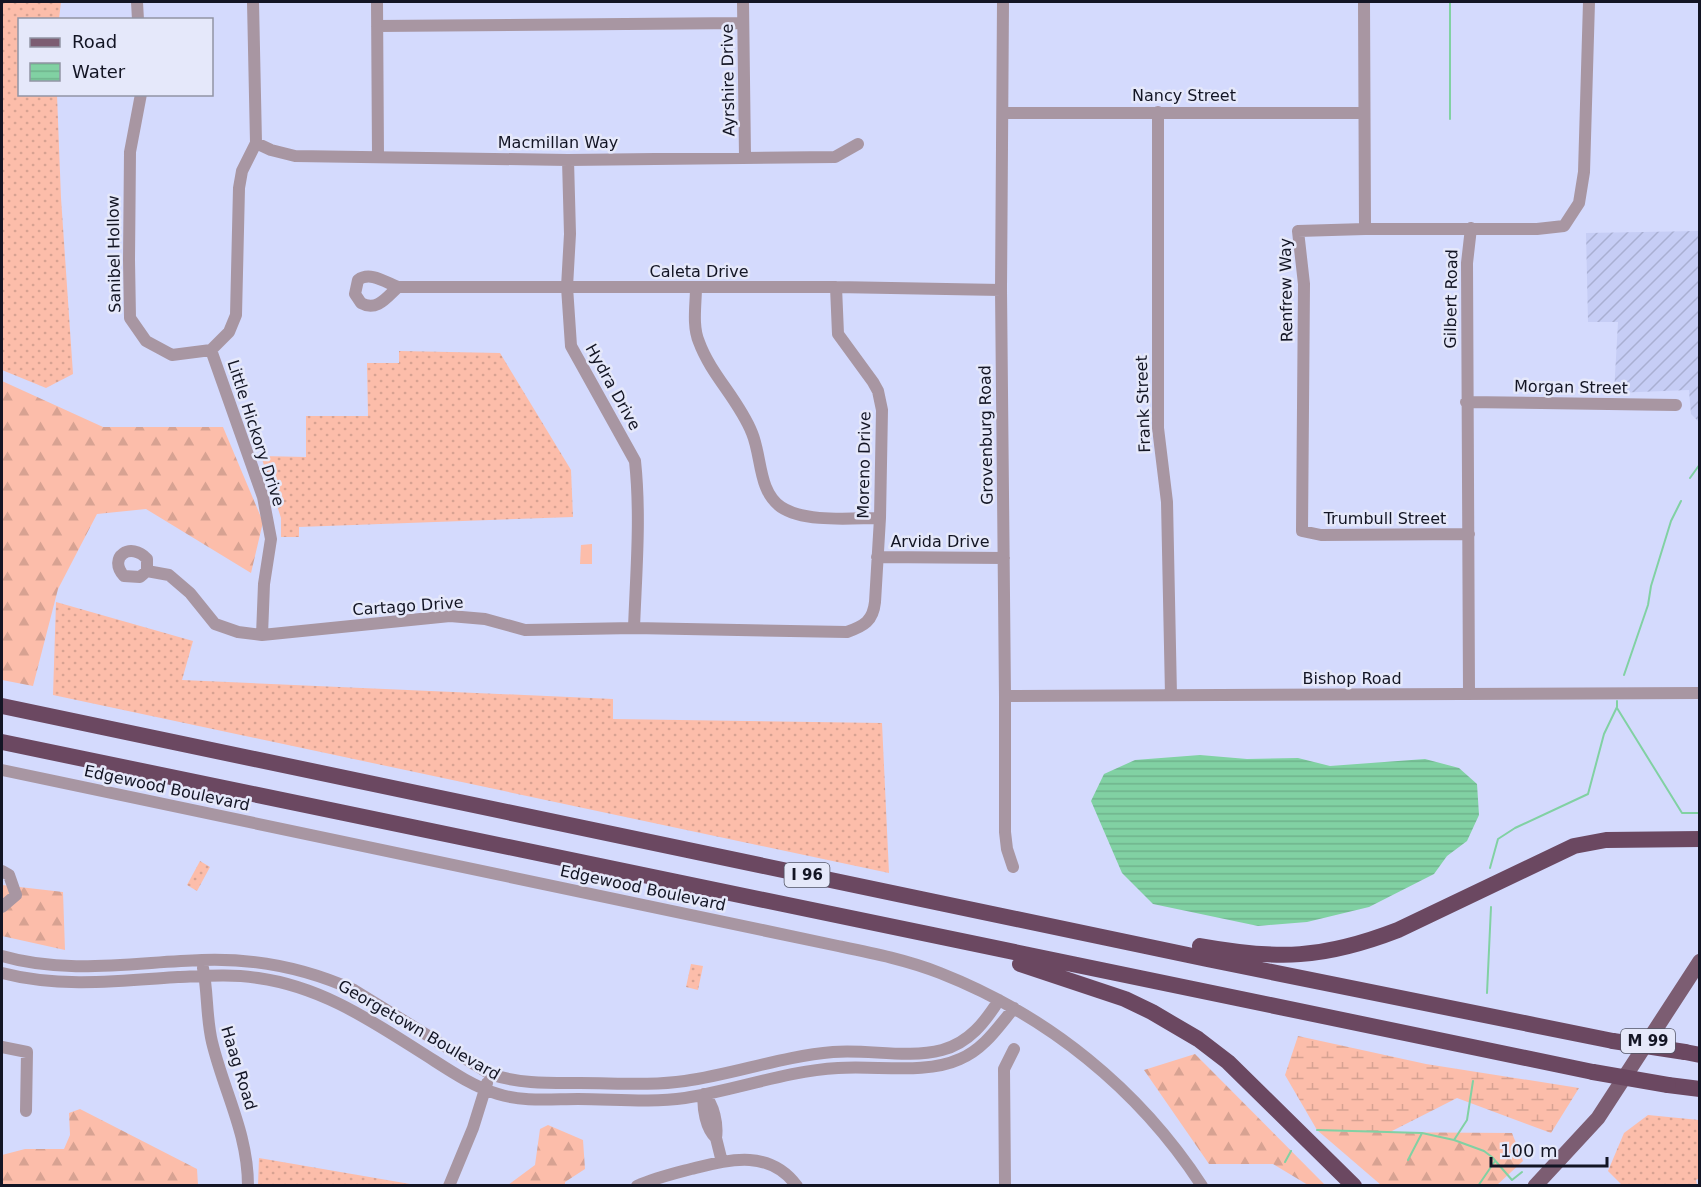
<svg xmlns="http://www.w3.org/2000/svg" width="1701" height="1187" viewBox="0 0 1701 1187" font-family="'DejaVu Sans',sans-serif">
<style>
.industrial{fill:url(#industrial-furrows)}
.grass{fill:url(#grass-dots)}
.forest{fill:url(#forest-firs)}
.wetland{fill:url(#wetland-marsh)}
.pitch{fill:#fcbdaa}
.water{fill:url(#water-rules)}
.lines{fill:none;stroke-linecap:round;stroke-linejoin:round}
.stream{stroke:#81d1a3;stroke-width:2}
.minor{stroke:#a896a2;stroke-width:12}
.major{stroke:#7c5d72;stroke-width:15}
.highway{stroke:#6b4861;stroke-width:16}
.highway-bridge{stroke:#6b4861;stroke-width:16}
.labels{text-anchor:middle;dominant-baseline:central;stroke-width:5;stroke-linejoin:round;paint-order:stroke}
.shield{fill:#e5e8fa;stroke:#525464;stroke-width:1.5}
.shield-label{font-size:15px;font-weight:bold;fill:#131524}
.street-label{font-size:16px;fill:#131524;stroke:#e5e8fa}
</style>
<defs>
<pattern id="industrial-furrows" width="10" height="10" patternUnits="userSpaceOnUse" patternTransform="scale(1.5)"><rect width="10" height="10" fill="#c6cdf5"/><path d="M-1 1l2-2M0 10L10 0M9 11l2-2" fill="none" stroke="#a9afd2"/></pattern>
<pattern id="grass-dots" width="8" height="8" patternUnits="userSpaceOnUse" patternTransform="scale(1.5)"><rect width="8" height="8" fill="#fcbdaa"/><path d="M2 2h.1M6 6h.1" fill="none" stroke="#d7a292" stroke-width="1.8" stroke-linecap="round"/></pattern>
<pattern id="forest-firs" width="22" height="20" patternUnits="userSpaceOnUse" patternTransform="scale(1.5)"><rect width="22" height="20" fill="#fcbdaa"/><path d="M5 1l3.5 6h-7zM16 11l3.5 6h-7z" fill="#d7a292"/></pattern>
<pattern id="wetland-marsh" width="20" height="14" patternUnits="userSpaceOnUse" patternTransform="scale(1.5)"><rect width="20" height="14" fill="#fcbdaa"/><path d="M1 5h8M5 5V1M11 12h8M15 12V8" fill="none" stroke="#d7a292"/></pattern>
<pattern id="water-rules" width="6" height="5" patternUnits="userSpaceOnUse" patternTransform="scale(1.5)"><rect width="6" height="5" fill="#81d1a3"/><path d="M0 2.5h6" fill="none" stroke="#6fb38c"/></pattern>
</defs>
<rect width="100%" height="100%" fill="#d4dafd"/>
<path class="industrial" d="M1699,231H1700L1699,422L1691,414L1689,390L1614,393L1618,322H1588L1586,233Z"/>
<path class="grass" d="M2,2H61L59,19L20,20V94L57,95L61,198L73,374L46,388L2,370Z
M399,351L500,353L571,470L573,517L299,527V537H281V518L261,456L306,457V416H368L367,363H399Z
M56,602L193,641L182,680L613,699V719L882,723L889,873L53,695Z
M200,861L210,867L197,891L187,885Z
M691,964L703,966L698,990L686,987Z
M1648,1115L1699,1120L1700,1178L1696,1180L1697,1185H1622L1608,1171L1624,1133Z
M259,1158L416,1185H258Z"/>
<path class="forest" d="M2,381L103,427H223L263,522L251,573L146,509L97,514L58,589L33,686L2,680Z
M2,885L63,892L65,950L2,936Z
M1195,1054L1325,1185H1308L1273,1164H1209L1144,1070Z
M80,1109L197,1169L198,1185H2V1155L25,1149H64L70,1135L69,1113Z
M548,1125L583,1140L585,1169L565,1182V1185H508L535,1165L540,1129Z
M1317,1130L1354,1132L1512,1133L1523,1161L1497,1185H1381Z"/>
<path class="wetland" d="M1298,1036L1426,1064L1579,1088L1551,1133L1457,1098L1390,1132L1317,1130L1285,1075Z"/>
<path class="pitch" d="M592,544V564H580L581,545Z"/>
<path class="water" d="M1200,755L1247,759L1298,758L1330,766L1425,759L1459,768L1477,784L1479,815L1467,841L1447,856L1434,874L1369,907L1307,922L1258,926L1153,904L1122,873L1091,801L1104,774L1135,760Z"/>
<g class="lines">
<path class="stream" d="M1450,2V119
M1690,478L1700,464
M1624,675L1648,605L1651,586L1671,521L1681,501
M1617,708L1682,813H1700
M1490,868L1498,839L1515,828L1588,794L1604,734L1617,707V701
M1487,993L1491,907
M1473,1081L1467,1120L1454,1140L1484,1151L1492,1157L1512,1180L1522,1172
M1317,1130L1422,1133L1454,1140
M1408,1160L1422,1133
M1285,1162L1291,1151
M1478,1186L1495,1161"/>
<path class="minor" d="M137,2L138,20
M377,2L378,156
M743,2L745,157
M1003,2L1001,290L1005,696V832L1007,849L1013,867
M1364,2L1365,229
M377,26L743,23
M141,94L130,152L129,260L130,318L146,341L172,355L211,350
M1158,112V428L1167,502L1171,695
M1004,113H1364
M256,143L271,150L295,156L568,160L835,157L858,144
M568,160L570,234L567,287L571,346L635,461C641,517 636,573 634,628
M398,287C387,297 377,312 361,303L355,294L358,280C370,271 385,282 398,287H836L1001,290
M696,287C696,304 692,326 699,342C711,375 739,400 752,433C762,457 758,491 781,507C805,523 852,518 880,518
M211,350L229,332L236,315L239,188L242,171L256,143L253,2
M211,350L263,497L271,539L264,584L262,635
M1466,402L1676,405
M1469,534L1321,535L1302,531L1304,284L1298,231L1365,229H1537L1564,226L1579,203L1584,172L1589,2
M877,557L1004,558
M147,571V559C131,541 107,557 124,576L140,577L147,571L169,575L190,593L215,624L238,632L262,635L450,616L485,619L525,630L634,628L847,632C864,626 873,621 875,602L880,518L882,410L878,391L873,382L838,334L836,287
M1469,694L1467,263L1471,228
M1005,696L1700,693
M2,770L838,946C872,953 907,960 940,973C1047,1015 1139,1089 1202,1186
M2,871L9,875L16,895L2,907
M2,956C67,975 136,962 202,960C256,958 305,968 354,990L490,1074C520,1084 549,1083 580,1083C615,1083 651,1086 685,1081C735,1074 783,1056 833,1052C869,1049 907,1059 942,1050C969,1043 985,1022 999,1000
M203,968C208,992 206,1017 212,1042C224,1092 248,1133 248,1186
M2,973C59,988 119,981 178,977C205,976 231,974 258,978C323,987 373,1022 427,1056C449,1070 472,1086 498,1094C523,1102 551,1099 578,1099C613,1099 650,1103 685,1098C736,1090 786,1071 838,1068C876,1065 925,1075 960,1059C984,1049 998,1027 1014,1008
M2,1047L27,1052L26,1111
M704,1094C714,1105 718,1124 716,1138C706,1129 702,1108 704,1094Z
M716,1138L722,1162
M449,1186L473,1128L487,1083
M637,1186C655,1178 672,1174 691,1169C728,1160 769,1148 797,1186
M1005,1186L1004,1069L1014,1049"/>
<path class="major" d="M1535,1186L1598,1118L1700,961"/>
<path class="highway" d="M2,706L1207,959L1613,1041
M2,742L1593,1072
M1200,946C1278,960 1323,959 1398,930L1574,846L1606,840L1700,839
M1020,964L1125,999L1152,1012L1198,1039L1228,1062L1354,1186
M1685,1052L1700,1055
M1668,1085L1700,1089"/>
<path class="highway-bridge" d="M1613,1041L1685,1052
M1593,1072L1668,1085"/>
</g>
<g class="labels">
<g class="shield">
<rect x="784.5" y="863" width="45" height="24" rx="4.5"/>
<rect x="1621" y="1029" width="54" height="24" rx="4.5"/>
</g>
<g class="shield-label">
<text x="807" y="875">I 96</text>
<text x="1648" y="1041">M 99</text>
</g>
<g class="street-label">
<text transform="translate(728 80) rotate(-91)">Ayrshire Drive</text>
<text x="1184" y="95">Nancy Street</text>
<text x="558" y="142">Macmillan Way</text>
<text transform="translate(114 254) rotate(-91)">Sanibel Hollow</text>
<text x="699" y="271">Caleta Drive</text>
<text transform="translate(1286 290) rotate(-91)">Renfrew Way</text>
<text transform="translate(1451 299) rotate(-89)">Gilbert Road</text>
<text transform="translate(613 387) rotate(61)">Hydra Drive</text>
<text transform="translate(1571 387) rotate(1)">Morgan Street</text>
<text transform="translate(1143 404) rotate(-92)">Frank Street</text>
<text transform="translate(256 433) rotate(72)">Little Hickory Drive</text>
<text transform="translate(986 435) rotate(-91)">Grovenburg Road</text>
<text transform="translate(864 465) rotate(-89)">Moreno Drive</text>
<text x="1385" y="518">Trumbull Street</text>
<text x="940" y="541">Arvida Drive</text>
<text transform="translate(408 606) rotate(-4)">Cartago Drive</text>
<text x="1352" y="678">Bishop Road</text>
<text transform="translate(167 788) rotate(12)">Edgewood Boulevard</text>
<text transform="translate(643 888) rotate(12)">Edgewood Boulevard</text>
<text transform="translate(419 1030) rotate(30)">Georgetown Boulevard</text>
<text transform="translate(239 1068) rotate(73)">Haag Road</text>
</g>
</g>
<rect width="1701" height="1187" fill="none" stroke="#131524" stroke-width="6"/>
<rect x="18" y="18" width="195" height="78" fill="#e5e8fa" stroke="#9194a4" stroke-width="1.5"/>
<rect x="30" y="38" width="30" height="9" fill="#7c5d72" stroke="#9194a4" stroke-width="1.5"/>
<text x="72" y="48" font-size="18" fill="#131524">Road</text>
<rect x="30" y="63" width="30" height="18" fill="url(#water-rules)" stroke="#9194a4" stroke-width="1.5"/>
<text x="72" y="78" font-size="18" fill="#131524">Water</text>
<path d="M1491 1157v9h116v-9" fill="none" stroke="#131524" stroke-width="3"/>
<text x="1500" y="1157" font-size="18" fill="#131524" stroke="#e5e8fa" stroke-width="4.5" paint-order="stroke">100 m</text>
</svg>
